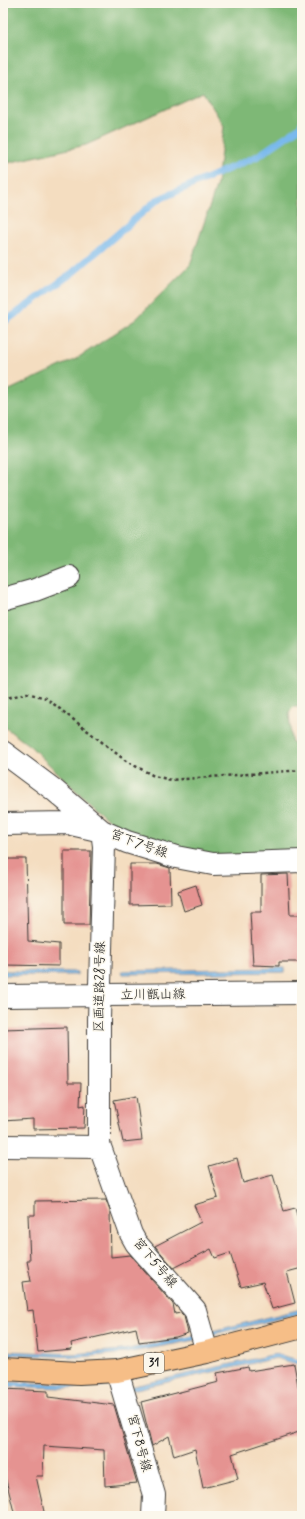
<svg xmlns="http://www.w3.org/2000/svg" width="305" height="1519" viewBox="0 0 305 1519" font-family="Mynerve,'Klee One',sans-serif">
<style>
.forest{fill:#7eb876;stroke:#4d6a49}
.water{fill:#79b9ed;stroke:#4a6a84}
.lines{fill:none;stroke-linecap:round;stroke-linejoin:round}
.stream{stroke:#79b9ed;stroke-width:7}
.building{fill:#e59391}
.minor-casing{stroke:#3c3935;stroke-width:24}
.major-casing{stroke:#3c3935;stroke-width:24}
.path{stroke:#3c3935;stroke-width:2.5;stroke-dasharray:3 3;stroke-linecap:butt}
.minor{stroke:#fff;stroke-width:22}
.major{stroke:#f6be87;stroke-width:22}
.labels{text-anchor:middle;dominant-baseline:central;stroke-width:3;stroke-linejoin:round;paint-order:stroke}
.shield{fill:#fbf7ec;stroke:#5f5e5a;stroke-width:1}
.shield-label{font-size:12px;font-weight:bold;fill:#1c1c1c}
.street-label{font-size:13px;fill:#1c1c1c;stroke:#fbf7ec}
</style>
<rect width="100%" height="100%" fill="#fbf7ec"/>
<filter id="ink" filterUnits="userSpaceOnUse"><feTurbulence type="fractalNoise" baseFrequency=".025" numOctaves="2"/><feDisplacementMap in="SourceGraphic" scale="8" xChannelSelector="R" yChannelSelector="G"/><feConvolveMatrix kernelMatrix="1 2 1 2 8 2 1 2 1" color-interpolation-filters="sRGB"/></filter>
<filter id="wash" filterUnits="userSpaceOnUse"><feTurbulence type="fractalNoise" baseFrequency=".012" numOctaves="4" result="noise"/><feDisplacementMap in="SourceGraphic" scale="16" xChannelSelector="R" yChannelSelector="G"/><feGaussianBlur stdDeviation="0.9" result="paint"/><feColorMatrix in="noise" values="0 0 0 0 0 0 0 0 0 0 0 0 0 0 0 0 0 1.4 0 .05"/><feComposite in="paint" operator="in"/></filter>
<g filter="url(#wash)">
<rect width="100%" height="100%" fill="#f4ddc0"/>
<path class="forest" d="M3,3H302V707H294L289,712L291,740L294,744L302,743V856L203,857L126,836L90,804L30,746L3,726V393L76,359L135,320L190,265L217,184L224,126L203,92L86,145L3,164Z"/>
<path class="water" d="M285,968V972L123,974L122,971Z
M3,971L77,972V975H3Z
M302,1309V1313L205,1336V1333Z
M199,1335L200,1339L126,1353L79,1357L3,1354V1351L73,1354L123,1350Z
M276,1354L302,1361V1365L276,1358L131,1390L130,1387Z
M3,1382L63,1384L110,1383V1386L63,1388L3,1386Z"/>
<g class="lines">
<path class="stream" d="M3,323L71,274L157,200L258,156L300,127L302,123"/>
</g>
<g id="blocks">
<path class="building" d="M64,851H91L89,925H64Z
M3,859H26L28,941L59,944V966L3,965Z
M130,864H157L170,868L171,904L130,905Z
M288,874L290,915H302V962H279V966L253,965L250,912H261V875Z
M196,885L202,905L184,911L178,891Z
M67,1027L68,1083H81L80,1106L85,1105L84,1128L33,1129V1119L3,1121V1029Z
M136,1096L142,1140L123,1142L114,1100Z
M237,1158L243,1183L273,1175L284,1211L295,1208L302,1232V1268L287,1272L295,1303L272,1309L263,1282L241,1287L230,1253L215,1258L211,1249L174,1268L155,1246L201,1222L194,1205L218,1198L209,1166Z
M106,1200L110,1211L111,1257L130,1255L173,1304L175,1314L181,1313L184,1316L188,1333L176,1337L139,1342L136,1328L71,1343L72,1349L38,1352L33,1310L27,1311L23,1282L31,1281L27,1261H30L28,1215H35V1201Z
M294,1364L302,1407V1431L232,1454L238,1479L203,1488L195,1449L174,1456L169,1436L152,1446L141,1402L219,1382L217,1373L248,1367L249,1371Z
M3,1389L48,1391V1397L114,1405L137,1483L105,1486L104,1450L44,1446L43,1476H36L45,1516H15L3,1468Z"/>
</g>
</g>
<g filter="url(#ink)">
<use href="#blocks" fill-opacity="0" stroke="#3c3935" stroke-width="1"/>
<g class="lines">
<defs>
<path id="minor" d="M3,599L35,590L69,577
M3,752L54,790L102,831L127,842L176,857L213,864L302,861
M3,824L67,823L102,831L104,846L99,1019V1143L100,1147L3,1146
M3,996L302,993
M100,1147L131,1234L136,1243L195,1310L207,1352
M117,1371L154,1495L153,1516"/>
<path id="major" d="M3,1369L79,1373L117,1371L207,1352L302,1327"/>
</defs>
<use href="#minor" class="minor-casing"/>
<use href="#major" class="major-casing"/>
<path class="path" d="M3,699L27,693L46,698L126,761L154,776L171,780L302,770
M295,1516L302,1513"/>
<use href="#minor" class="minor"/>
<use href="#major" class="major"/>
</g>
</g>
<g class="labels">
<rect class="shield" x="144" y="1353" width="20" height="20" rx="3"/>
<g class="shield-label">
<text x="154" y="1363">31</text>
</g>
<g class="street-label">
<text transform="translate(139 844) rotate(20)">宮下7号線</text>
<text transform="translate(100 987) rotate(-89)">区画道路28号線</text>
<text transform="translate(153 995) rotate(-1)">立川甑山線</text>
<text transform="translate(155 1263) rotate(50)">宮下5号線</text>
<text transform="translate(139 1443) rotate(75)">宮下8号線</text>
</g>
</g>
<rect width="305" height="1519" fill="none" stroke="#fbf7ec" stroke-width="16"/>
</svg>
